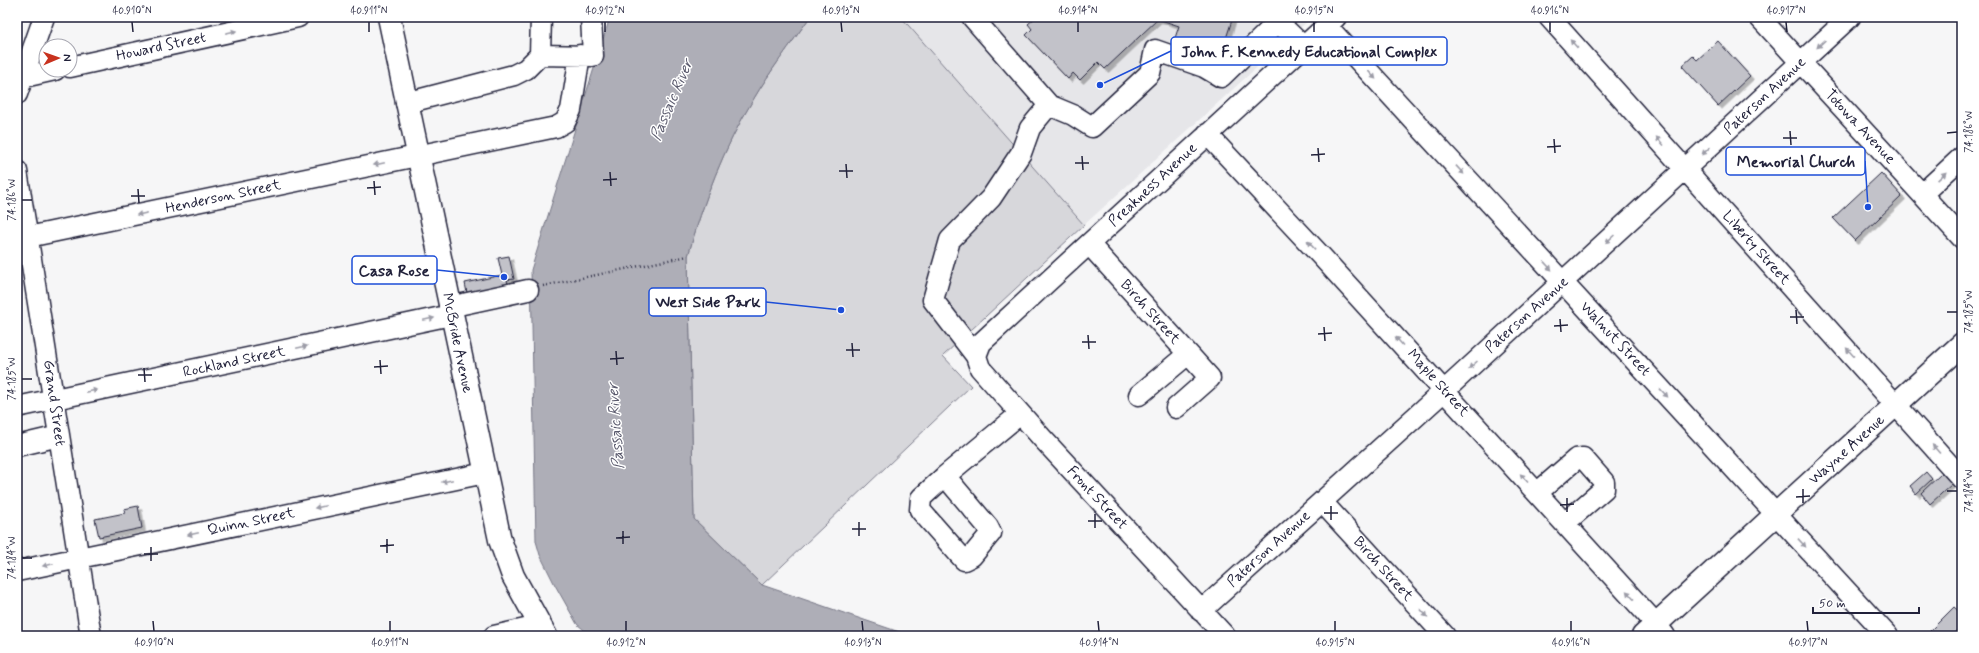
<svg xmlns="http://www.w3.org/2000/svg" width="1979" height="653" viewBox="0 0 1979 653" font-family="Mynerve,sans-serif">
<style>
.built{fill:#e6e6e9}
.green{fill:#d7d7db;stroke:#7c7c8b}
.water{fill:#aeaeb7;stroke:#767685}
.building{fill:#c2c2c9;stroke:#22223b;filter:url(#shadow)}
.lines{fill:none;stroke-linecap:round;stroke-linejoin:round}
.minor-casing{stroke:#22223b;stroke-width:23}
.major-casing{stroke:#22223b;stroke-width:25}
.path{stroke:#22223b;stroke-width:2.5;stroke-dasharray:1 3;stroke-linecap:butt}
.minor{stroke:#fff;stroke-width:20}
.major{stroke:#fff;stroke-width:22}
.oneway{fill:#9c9ca7}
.ticks{fill:none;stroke:#22223b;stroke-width:1.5}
.labels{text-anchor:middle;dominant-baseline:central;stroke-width:3;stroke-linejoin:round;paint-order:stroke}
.street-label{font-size:15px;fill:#22223b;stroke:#fff}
.water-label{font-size:16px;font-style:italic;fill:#5a5a6d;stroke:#fff}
.leader{fill:none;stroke:#1d4ed8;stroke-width:1.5}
.callout-dot{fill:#1d4ed8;stroke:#fff;stroke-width:1.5}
.callout{fill:#fff;stroke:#1d4ed8;stroke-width:1.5}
.callout-label{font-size:16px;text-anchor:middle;font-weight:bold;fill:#22223b}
.neatline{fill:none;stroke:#22223b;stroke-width:1.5}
.ticks-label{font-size:10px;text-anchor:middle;fill:#22223b}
</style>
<defs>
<filter id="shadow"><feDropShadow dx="3.5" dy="3.5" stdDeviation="0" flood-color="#0004"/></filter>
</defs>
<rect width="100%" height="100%" fill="#f6f6f7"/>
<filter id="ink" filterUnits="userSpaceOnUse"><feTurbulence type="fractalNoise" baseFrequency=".025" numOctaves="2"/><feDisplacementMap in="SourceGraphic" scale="8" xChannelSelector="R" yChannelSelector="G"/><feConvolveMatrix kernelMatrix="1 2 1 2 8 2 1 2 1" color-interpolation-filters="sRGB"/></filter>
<g filter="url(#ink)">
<path class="built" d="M901,17H1312L1084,225Z"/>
<path class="green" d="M810,17H901L1084,225L943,356L971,386L762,585L694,519L688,256C703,202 724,147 753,100C770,71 791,44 810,17Z"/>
<path class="water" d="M610,17H810C791,44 770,71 753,100C724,147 703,202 688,256L694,519L762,585L911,636H591L577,624L555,585L540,555L536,541L531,270Z"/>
<path class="building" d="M1036,17H1233L1218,63L1172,47L1179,26L1158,19L1105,69L1098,62L1080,80L1073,73L1068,79L1026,35L1032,29L1028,24Z
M1718,41L1750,76L1718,106L1682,66L1693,56L1697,60Z
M1881,173L1902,196L1855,241L1833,218Z
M509,256L514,279L507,280L509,289L468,298L465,283L502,275L498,258Z
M1926,472L1932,479L1916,494L1910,486Z
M1942,473L1952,484L1930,504L1921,493Z
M138,506L142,528L99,537L95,519L125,513L124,509Z
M1954,607L1962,614V625L1951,636H1935L1930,631Z"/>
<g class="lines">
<defs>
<path id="minor" d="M972,17L1049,105
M1276,17L1283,27L1303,46
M1549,17L1962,479
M1759,17L1962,238
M1326,25L1888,636
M540,55L593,56L591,17
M70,67L298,17
M24,77L55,70
M17,94L44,17
M406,103L514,75L526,69L540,55L541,17
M1207,134L1323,258L1656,624L1665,636
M17,171L91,636
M1922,194L1962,157
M28,237L556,127L565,122L571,110L580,55
M1090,245L1210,378L1176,408
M449,307L528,290
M976,356L933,300L950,240L991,198L1021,153L1030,128L1049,105L1073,115L1092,127L1150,73L1155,50L1204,67L1221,77L1279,21
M1139,395L1188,354
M17,407L451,315
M17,446L59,436
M945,476L988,527L991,533L972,556L964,560L920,510L921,498L945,476L1020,414
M1537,493L1576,459L1583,458L1604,482V489L1565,523
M1322,502L1445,636
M17,571L485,473
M1201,611L1444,391L1850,17
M494,636L539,626
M1225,636L1042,438L980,368L976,356L981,343L1336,17"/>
<path id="major" d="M389,17L500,540L513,576L546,636
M1643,636L1962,344"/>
</defs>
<use href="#minor" class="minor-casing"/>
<use href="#major" class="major-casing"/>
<path class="path" d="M543,286L688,256"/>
<use href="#minor" class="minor"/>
<use href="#major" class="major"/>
</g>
<defs><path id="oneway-solid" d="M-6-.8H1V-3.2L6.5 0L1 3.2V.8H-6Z"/></defs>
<g class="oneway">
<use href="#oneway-solid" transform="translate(231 32) rotate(-12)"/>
<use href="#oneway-solid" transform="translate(1574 44) rotate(-132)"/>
<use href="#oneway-solid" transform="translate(1821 44) rotate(137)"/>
<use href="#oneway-solid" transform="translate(1372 75) rotate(47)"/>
<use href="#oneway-solid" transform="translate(1660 141) rotate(-132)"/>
<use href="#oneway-solid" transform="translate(1706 151) rotate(137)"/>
<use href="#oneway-solid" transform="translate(379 164) rotate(168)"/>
<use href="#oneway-solid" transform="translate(1460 170) rotate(47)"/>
<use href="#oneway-solid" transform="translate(1942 176) rotate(-43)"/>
<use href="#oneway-solid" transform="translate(142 214) rotate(168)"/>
<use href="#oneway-solid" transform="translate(1610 239) rotate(138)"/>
<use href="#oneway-solid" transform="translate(1311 245) rotate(-133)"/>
<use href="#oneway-solid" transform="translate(1548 266) rotate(47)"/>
<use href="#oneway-solid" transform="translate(429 319) rotate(-12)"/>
<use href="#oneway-solid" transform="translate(1399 341) rotate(-132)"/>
<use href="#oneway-solid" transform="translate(302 347) rotate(-12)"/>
<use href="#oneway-solid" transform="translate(1850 352) rotate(-132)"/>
<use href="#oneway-solid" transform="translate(1473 365) rotate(138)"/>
<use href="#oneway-solid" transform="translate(92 391) rotate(-11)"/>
<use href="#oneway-solid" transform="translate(1664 393) rotate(47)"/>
<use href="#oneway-solid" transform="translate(1936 449) rotate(-131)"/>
<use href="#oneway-solid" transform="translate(1524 478) rotate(-132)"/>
<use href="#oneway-solid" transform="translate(447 481) rotate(168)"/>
<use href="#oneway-solid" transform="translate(320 507) rotate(168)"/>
<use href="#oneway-solid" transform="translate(193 534) rotate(168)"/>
<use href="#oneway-solid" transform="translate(1802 543) rotate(47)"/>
<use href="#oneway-solid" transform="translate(48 565) rotate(168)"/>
<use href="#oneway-solid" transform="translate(1630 595) rotate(-132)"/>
<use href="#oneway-solid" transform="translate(1424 613) rotate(48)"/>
</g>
</g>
<path class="ticks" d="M132,22L133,32M369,22V32M605,22V32M841,22L842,32M1078,22V32M1314,22V32M1550,22V32M1786,22L1787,32M1790,131L1791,145M1947,133L1957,132M1783,138H1797M1554,139L1555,153M1547,147L1561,146M1318,148L1319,162M1311,155L1325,154M1082,156L1083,170M1075,163H1089M846,164L847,178M839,171H853M610,172L611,186M603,180L617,179M374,181L375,195M367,188L381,187M138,189L139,203M131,196H145M22,200H32M1796,310L1797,324M1947,312H1957M1790,317H1804M1560,319L1561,332M1554,326L1568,325M1324,327L1325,341M1318,334L1332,333M1088,335L1089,349M1082,342H1096M852,343L853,357M846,350H860M616,351L617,365M610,359L624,358M380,360L381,374M374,367L388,366M144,368L145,382M138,375H152M22,379H32M1803,489V503M1947,491H1957M1796,497L1810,496M1567,498V512M1560,505L1574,504M1331,506V520M1324,513H1338M1095,514V528M1088,521H1102M859,522V536M852,529H866M623,531V544M616,538L630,537M387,539V553M380,546L394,545M151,547V561M144,554H158M22,558H32M153,621L154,631M390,621V631M626,621V631M862,621L863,631M1098,621L1099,631M1335,621V631M1571,621V631M1807,621L1808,631"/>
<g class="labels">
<g class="street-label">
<text transform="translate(161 47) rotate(-12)">Howard Street</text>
<text transform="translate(1765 96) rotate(-43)">Paterson Avenue</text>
<text transform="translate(1860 127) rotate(47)">Totowa Avenue</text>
<text transform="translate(1153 185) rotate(-43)">Preakness Avenue</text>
<text transform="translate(223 197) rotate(-12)">Henderson Street</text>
<text transform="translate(1756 248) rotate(48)">Liberty Street</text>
<text transform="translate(1150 312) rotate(48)">Birch Street</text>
<text transform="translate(1527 315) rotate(-42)">Paterson Avenue</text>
<text transform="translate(1615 339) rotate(47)">Walnut Street</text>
<text transform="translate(457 343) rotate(78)">McBride Avenue</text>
<text transform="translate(234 362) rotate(-12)">Rockland Street</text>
<text transform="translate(1438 383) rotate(48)">Maple Street</text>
<text transform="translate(54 403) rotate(82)">Grand Street</text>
<text transform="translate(1847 450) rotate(-42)">Wayne Avenue</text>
<text transform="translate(1097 498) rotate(47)">Front Street</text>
<text transform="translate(251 522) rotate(-12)">Quinn Street</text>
<text transform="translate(1269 549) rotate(-42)">Paterson Avenue</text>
<text transform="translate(1383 569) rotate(48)">Birch Street</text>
</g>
<g class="water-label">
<text transform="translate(672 100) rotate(-67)">Passaic River</text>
<text transform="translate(616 426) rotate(-94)">Passaic River</text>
</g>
</g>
<path class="leader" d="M1100 85L1171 51M1868 207L1865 161M504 277L437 270M841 310L766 302"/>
<g class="callout-dot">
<circle cx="1100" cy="85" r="4"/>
<circle cx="1868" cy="207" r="4"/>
<circle cx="504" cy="277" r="4"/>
<circle cx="841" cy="310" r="4"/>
</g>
<g class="callout">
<rect x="1171" y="37" width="276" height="28" rx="4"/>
<rect x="1726" y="147" width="139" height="28" rx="4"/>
<rect x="352" y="256" width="85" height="28" rx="4"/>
<rect x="649" y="288" width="117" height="28" rx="4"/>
</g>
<g class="callout-label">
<text x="1309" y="57">John F. Kennedy Educational Complex</text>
<text x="1796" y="167">Memorial Church</text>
<text x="394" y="276">Casa Rose</text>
<text x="708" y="307">West Side Park</text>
</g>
<rect width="1979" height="653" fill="none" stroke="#fff" stroke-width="44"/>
<g transform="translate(58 58) rotate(88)"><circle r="19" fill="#ffffff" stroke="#a7a7b1"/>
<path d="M0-3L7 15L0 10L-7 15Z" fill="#c8321e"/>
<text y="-6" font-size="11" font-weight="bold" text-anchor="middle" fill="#22223b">N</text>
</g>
<path d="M1813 607v6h106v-6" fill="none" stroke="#22223b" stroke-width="2"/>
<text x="1819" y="607" font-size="12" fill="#22223b" stroke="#ffffff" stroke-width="3" paint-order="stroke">50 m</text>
<rect x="22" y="22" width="1935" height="609" class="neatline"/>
<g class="ticks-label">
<text x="132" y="14">40.910°N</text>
<text x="369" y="14">40.911°N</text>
<text x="605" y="14">40.912°N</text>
<text x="841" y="14">40.913°N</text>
<text x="1078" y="14">40.914°N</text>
<text x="1314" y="14">40.915°N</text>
<text x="1550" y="14">40.916°N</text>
<text x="1786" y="14">40.917°N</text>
<text transform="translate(1968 132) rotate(-90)" y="4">74.186°W</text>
<text transform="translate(11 200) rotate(-90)" y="4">74.186°W</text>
<text transform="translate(1968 312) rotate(-90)" y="4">74.185°W</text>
<text transform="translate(11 379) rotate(-90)" y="4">74.185°W</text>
<text transform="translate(1968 491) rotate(-90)" y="4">74.184°W</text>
<text transform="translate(11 558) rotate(-90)" y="4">74.184°W</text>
<text x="154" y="646">40.910°N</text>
<text x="390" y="646">40.911°N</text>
<text x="626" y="646">40.912°N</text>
<text x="863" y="646">40.913°N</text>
<text x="1099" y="646">40.914°N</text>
<text x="1335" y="646">40.915°N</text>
<text x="1571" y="646">40.916°N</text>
<text x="1808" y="646">40.917°N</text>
</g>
</svg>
